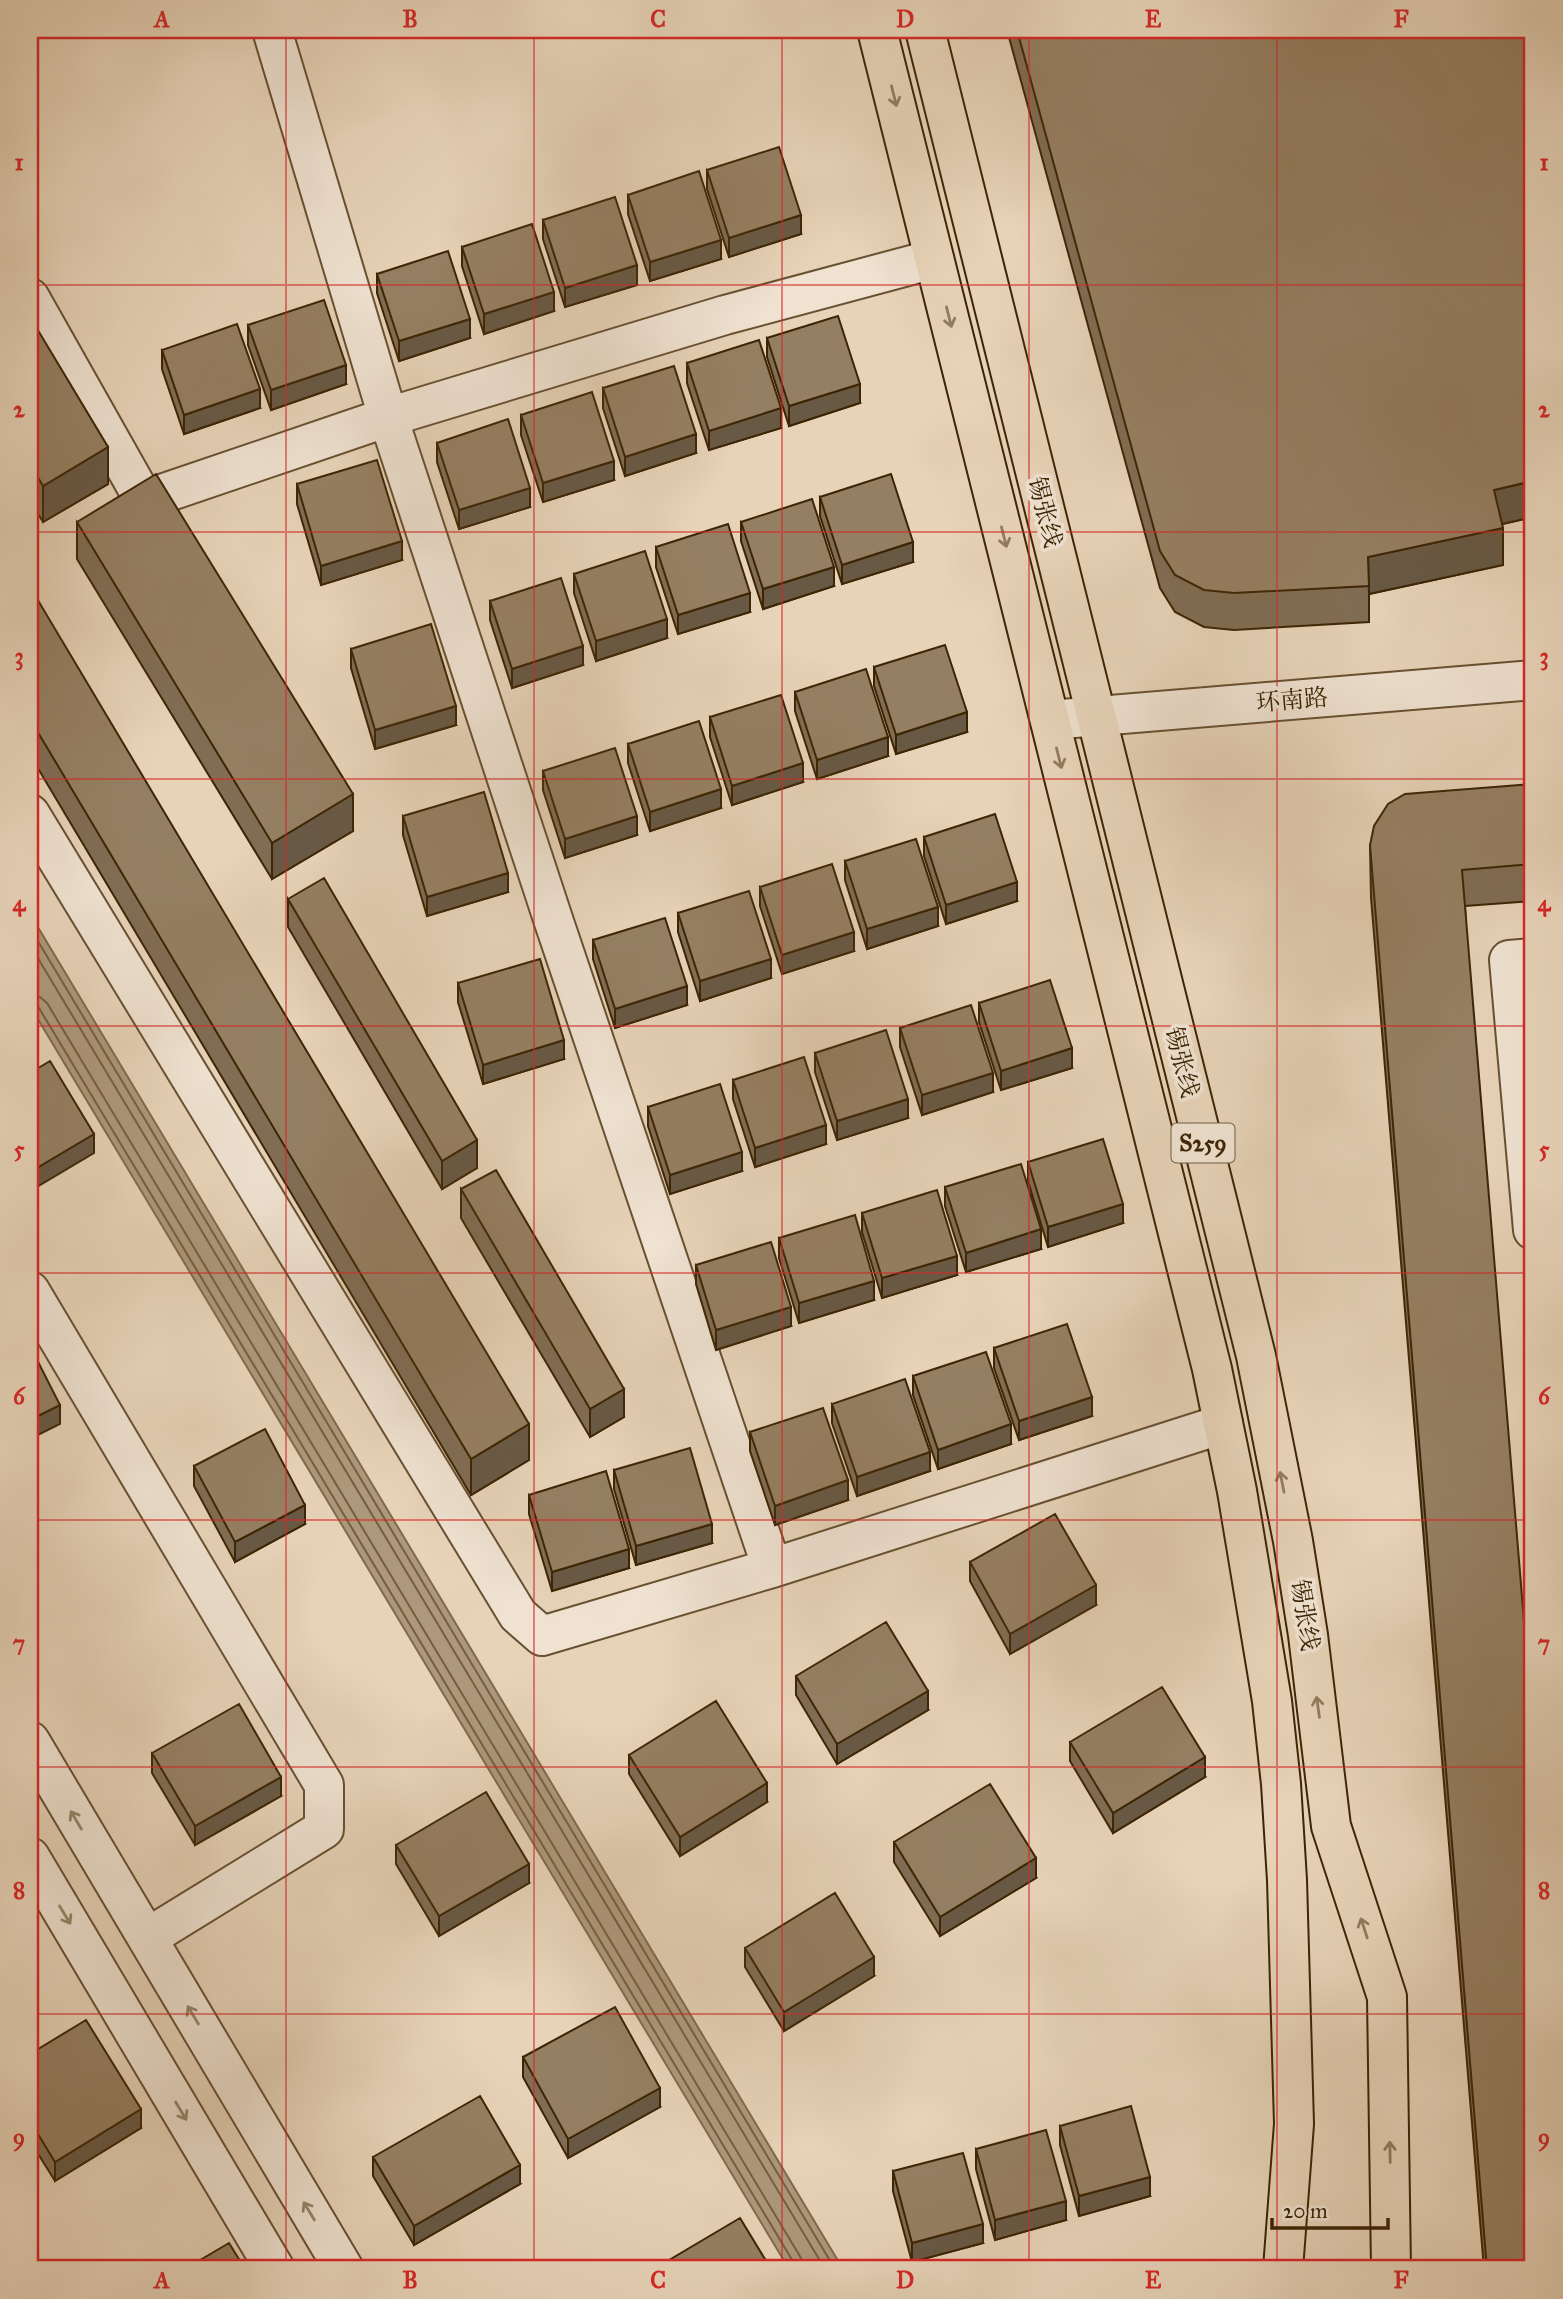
<svg xmlns="http://www.w3.org/2000/svg" width="1563" height="2299" viewBox="0 0 1563 2299" font-family="'IM FELL Great Primer','Noto Serif SC',serif">
<style>
.water{fill:#ad987b;stroke:#806a4b;stroke-width:2}
.lines{fill:none;stroke-linecap:round;stroke-linejoin:round}
.shore{stroke:#755e40;stroke-width:2}
.minor-casing{stroke:#685031;stroke-width:42}
.major-casing{stroke:#3d2504;stroke-width:42}
.minor{stroke:#efe2d1;stroke-width:38}
.major{stroke:#e7d3b8;stroke-width:38}
.wall{fill:#806d54;stroke:#3d2504;stroke-width:2}
.shaded-wall{fill:#685945;stroke:#3d2504;stroke-width:2}
.building{fill:#957f62;stroke:#3d2504;stroke-width:2}
.oneway{stroke:#927c5e}
.oneway2{stroke:#96846a}
.grid{fill:none;stroke:#d62828;stroke-width:2;stroke-opacity:0.55}
.labels{text-anchor:middle;dominant-baseline:central;stroke-width:7;stroke-linejoin:round;paint-order:stroke}
.shield{fill:#efe2d1;stroke:#725e42;stroke-width:2}
.shield-label{font-size:23px;font-weight:bold;fill:#3d2504}
.street-label{font-size:24px;fill:#3d2504;stroke:#efe2d1}
.neatline{fill:none;stroke:#d62828;stroke-width:2.5}
.grid-label{font-size:23px;text-anchor:middle;font-weight:bold;fill:#d62828}
</style>
<rect width="100%" height="100%" fill="#e7d3b8"/>
<filter id="stains"><feTurbulence type="fractalNoise" baseFrequency=".00286" numOctaves="4"/><feColorMatrix values="0 0 0 0 .2 0 0 0 0 .09 0 0 0 0 .02 0 0 0 .5 -.17"/></filter>
<radialGradient id="worn" r=".72"><stop offset=".6" stop-color="#630" stop-opacity="0"/><stop offset="1" stop-color="#630" stop-opacity=".3"/></radialGradient>
<path class="water" d="M30,914L843,2269H789L30,1006Z"/>
<g class="lines">
<path class="shore" d="M30,928L835,2269
M30,945L825,2269
M30,995L40,997L47,1003L801,2258L804,2269
M30,1004L39,1008L794,2263L795,2269"/>
<defs>
<path id="minor" d="M272,30L388,417L554,922L772,1568
M30,298L144,500L388,417L725,315L934,259
M1050,720L1533,680
M30,814L518,1615L542,1636L772,1568L1223,1424
M1533,958L1509,960L1533,1230
M30,1291L324,1785V1829L147,1938
M30,1741L344,2269
M30,1857L275,2269"/>
<path id="major" d="M877,30L1212,1369L1237,1491L1272,1701L1281,1784L1287,1880L1294,2124L1283,2269
M925,30L1256,1356L1293,1541L1308,1635L1331,1826L1387,1997L1391,2269"/>
</defs>
<use href="#minor" class="minor-casing"/>
<use href="#major" class="major-casing"/>
<use href="#minor" class="minor"/>
<use href="#major" class="major"/>
</g>
<path class="wall" d="M1007,30H1533V517L1502,524L1503,565L1369,594V622L1234,630L1204,627L1175,612L1160,588Z
M707,170L801,234L729,257L707,189Z
M628,195L721,259L650,281L628,214Z
M543,220L637,285L565,307L543,239Z
M462,247L554,311L484,334L462,266Z
M377,274L470,338L399,361L377,293Z
M30,317L108,484L43,522L30,501Z
M248,325L346,384L271,410L248,345Z
M767,338L860,403L789,426L767,357Z
M162,350L260,408L184,434L162,369Z
M687,363L781,428L709,450L687,383Z
M603,388L696,453L625,476L603,408Z
M521,415L614,480L543,502L521,435Z
M437,443L530,507L459,529L437,462Z
M297,484L402,560L321,585L297,504Z
M820,497L913,562L842,584L820,516Z
M77,522L353,831L272,879L77,559Z
M741,522L834,586L763,609L741,541Z
M656,547L750,612L678,634L656,567Z
M574,574L667,638L596,661L574,593Z
M30,587L529,1460L471,1495L30,755Z
M490,601L583,665L512,688L490,620Z
M351,649L456,725L375,749L351,668Z
M874,667L967,732L896,754L874,686Z
M795,692L888,756L817,779L795,711Z
M710,717L803,782L732,805L710,737Z
M628,744L721,808L650,831L628,763Z
M543,771L637,835L565,858L543,790Z
M1533,784V901L1465,906L1533,2269H1484L1371,898L1370,845Z
M403,816L508,892L427,916L403,835Z
M924,837L1017,901L946,924L924,856Z
M845,861L938,926L867,949L845,880Z
M760,887L854,951L782,974L760,906Z
M288,899L477,1168L442,1189L288,927Z
M678,913L771,978L700,1001L678,932Z
M593,940L687,1005L615,1028L593,959Z
M458,983L564,1059L483,1084L458,1002Z
M979,1003L1072,1068L1001,1090L979,1022Z
M900,1028L993,1092L922,1115L900,1047Z
M815,1053L908,1118L837,1140L815,1072Z
M733,1080L826,1144L755,1167L733,1099Z
M648,1107L742,1171L670,1194L648,1126Z
M1028,1162L1123,1223L1048,1247L1028,1181Z
M945,1187L1041,1249L966,1272L945,1206Z
M461,1189L624,1417L590,1437L461,1218Z
M862,1213L957,1275L882,1298L862,1232Z
M779,1238L874,1300L799,1323L779,1258Z
M696,1265L791,1326L716,1350L696,1284Z
M994,1348L1092,1416L1019,1440L994,1368Z
M913,1376L1011,1444L938,1469L913,1395Z
M832,1404L930,1471L857,1496L832,1423Z
M750,1432L848,1500L775,1525L750,1451Z
M194,1466L305,1524L235,1562L194,1486Z
M614,1470L712,1543L636,1565L614,1489Z
M529,1495L629,1568L552,1591L529,1514Z
M970,1562L1096,1605L1010,1654L970,1581Z
M796,1676L928,1710L837,1764L796,1695Z
M1070,1742L1205,1777L1113,1833L1070,1761Z
M152,1753L281,1796L195,1845L152,1773Z
M629,1755L767,1802L680,1856L629,1774Z
M894,1842L1036,1878L940,1936L894,1862Z
M396,1845L529,1883L439,1936L396,1864Z
M745,1948L874,1976L784,2031L745,1967Z
M30,2054L141,2128L55,2181L30,2141Z
M523,2057L660,2107L568,2158L523,2077Z
M1060,2126L1150,2196L1079,2216L1060,2145Z
M976,2149L1066,2220L995,2240L976,2169Z
M373,2157L520,2184L414,2245L373,2176Z
M893,2171L983,2243L912,2262L893,2191Z"/>
<path class="shaded-wall" d="M801,215V234L729,257V238Z
M721,240V259L650,281V262Z
M637,265V285L565,307V288Z
M554,292V311L484,334V314Z
M470,319V338L399,361V341Z
M346,365V384L271,410V390Z
M860,384V403L789,426V406Z
M260,389V408L184,434V415Z
M781,408V428L709,450V431Z
M696,434V453L625,476V457Z
M108,447V484L43,522V486Z
M614,461V480L543,502V483Z
M1533,481V517L1494,526V490Z
M530,488V507L459,529V510Z
M1503,528V565L1369,594L1368,557Z
M402,541V560L321,585V566Z
M913,542V562L842,584V565Z
M834,567V586L763,609V589Z
M750,593V612L678,634V615Z
M667,619V638L596,661V641Z
M583,646V665L512,688V669Z
M456,706V725L375,749V730Z
M967,712V732L896,754V735Z
M888,737V756L817,779V760Z
M803,763V782L732,805V786Z
M721,789V808L650,831V812Z
M353,794V831L272,879V843Z
M637,816V835L565,858V839Z
M508,873V892L427,916V897Z
M1017,882V901L946,924V905Z
M938,907V926L867,949V929Z
M854,932V951L782,974V955Z
M771,959V978L700,1001V981Z
M687,986V1005L615,1028V1009Z
M564,1040V1059L483,1084V1065Z
M1072,1048V1068L1001,1090V1071Z
M993,1073V1092L922,1115V1095Z
M908,1099V1118L837,1140V1121Z
M826,1125V1144L755,1167V1148Z
M94,1134V1153L30,1191V1172Z
M477,1140V1168L442,1189V1161Z
M742,1152V1171L670,1194V1175Z
M1123,1204V1223L1048,1247V1227Z
M1041,1229V1249L966,1272V1253Z
M957,1256V1275L882,1298V1278Z
M874,1281V1300L799,1323V1303Z
M791,1307V1326L716,1350V1330Z
M624,1389V1417L590,1437V1409Z
M1092,1397V1416L1019,1440V1421Z
M60,1405V1424L30,1439V1420Z
M529,1424V1460L471,1495V1459Z
M1011,1424V1444L938,1469V1450Z
M930,1452V1471L857,1496V1477Z
M848,1480V1500L775,1525V1506Z
M305,1505V1524L235,1562V1542Z
M712,1524V1543L636,1565V1546Z
M629,1549V1568L552,1591V1572Z
M1096,1585V1605L1010,1654V1634Z
M928,1691V1710L837,1764V1744Z
M1205,1757V1777L1113,1833V1813Z
M281,1777V1796L195,1845V1826Z
M767,1783V1802L680,1856V1837Z
M1036,1858V1878L940,1936V1917Z
M529,1864V1883L439,1936V1916Z
M874,1957V1976L784,2031V2012Z
M660,2088V2107L568,2158V2139Z
M141,2109V2128L55,2181V2162Z
M520,2165V2184L414,2245V2226Z
M1150,2177V2196L1079,2216V2196Z
M1066,2201V2220L995,2240V2220Z
M983,2224V2243L912,2262V2243Z"/>
<path class="building" d="M1017,30H1533V481L1494,490L1503,528L1368,557L1369,586L1234,593L1204,590L1175,575L1160,551Z
M779,147L801,215L729,238L707,170Z
M699,171L721,240L650,262L628,195Z
M615,197L637,265L565,288L543,220Z
M532,224L554,292L484,314L462,247Z
M448,251L470,319L399,341L377,274Z
M324,300L346,365L271,390L248,325Z
M838,316L860,384L789,406L767,338Z
M30,317L108,447L43,486L30,464Z
M237,324L260,389L184,415L162,350Z
M759,340L781,408L709,431L687,363Z
M674,366L696,434L625,457L603,388Z
M592,392L614,461L543,483L521,415Z
M508,419L530,488L459,510L437,443Z
M377,460L402,541L321,566L297,484Z
M156,474L353,794L272,843L77,522Z
M891,474L913,542L842,565L820,497Z
M812,499L834,567L763,589L741,522Z
M728,524L750,593L678,615L656,547Z
M645,551L667,619L596,641L574,574Z
M561,578L583,646L512,669L490,601Z
M30,587L529,1424L471,1459L30,719Z
M431,624L456,706L375,730L351,649Z
M945,645L967,712L896,735L874,667Z
M866,669L888,737L817,760L795,692Z
M781,695L803,763L732,786L710,717Z
M699,721L721,789L650,812L628,744Z
M615,748L637,816L565,839L543,771Z
M1533,784V864L1462,870L1533,1730V2269H1487L1370,845L1374,826L1388,804L1405,794Z
M484,792L508,873L427,897L403,816Z
M995,814L1017,882L946,905L924,837Z
M916,839L938,907L867,929L845,861Z
M832,864L854,932L782,955L760,887Z
M324,878L477,1140L442,1161L288,899Z
M749,891L771,959L700,981L678,913Z
M665,918L687,986L615,1009L593,940Z
M540,959L564,1040L483,1065L458,983Z
M1050,980L1072,1048L1001,1071L979,1003Z
M971,1005L993,1073L922,1095L900,1028Z
M886,1030L908,1099L837,1121L815,1053Z
M804,1057L826,1125L755,1148L733,1080Z
M50,1061L94,1134L30,1172V1073Z
M720,1084L742,1152L670,1175L648,1107Z
M1103,1139L1123,1204L1048,1227L1028,1162Z
M1021,1164L1041,1229L966,1253L945,1187Z
M496,1170L624,1389L590,1409L461,1189Z
M937,1190L957,1256L882,1278L862,1213Z
M855,1215L874,1281L799,1303L779,1238Z
M771,1242L791,1307L716,1330L696,1265Z
M1067,1324L1092,1397L1019,1421L994,1348Z
M30,1346L60,1405L30,1420Z
M986,1352L1011,1424L938,1450L913,1376Z
M905,1379L930,1452L857,1477L832,1404Z
M823,1408L848,1480L775,1506L750,1432Z
M265,1429L305,1505L235,1542L194,1466Z
M690,1448L712,1524L636,1546L614,1470Z
M606,1471L629,1549L552,1572L529,1495Z
M1055,1514L1096,1585L1010,1634L970,1562Z
M886,1622L928,1691L837,1744L796,1676Z
M1162,1687L1205,1757L1113,1813L1070,1742Z
M716,1701L767,1783L680,1837L629,1755Z
M239,1704L281,1777L195,1826L152,1753Z
M990,1784L1036,1858L940,1917L894,1842Z
M486,1792L529,1864L439,1916L396,1845Z
M835,1893L874,1957L784,2012L745,1948Z
M615,2007L660,2088L568,2139L523,2057Z
M86,2020L141,2109L55,2162L30,2121V2054Z
M480,2096L520,2165L414,2226L373,2157Z
M1131,2106L1150,2177L1079,2196L1060,2126Z
M1046,2130L1066,2201L995,2220L976,2149Z
M963,2153L983,2224L912,2243L893,2171Z
M740,2218L771,2269H654Z
M229,2243L245,2269H185Z"/>
<defs><path id="oneway-shaft" d="M-6 0H5M1.5-3L5.5 0L1.5 3" fill="none" stroke-width="1.6" stroke-linecap="round" stroke-linejoin="round" transform="scale(1.75)"/></defs>
<g class="oneway">
<use href="#oneway-shaft" transform="translate(894 96) rotate(76)"/>
<use href="#oneway-shaft" transform="translate(949 317) rotate(76)"/>
<use href="#oneway-shaft" transform="translate(1004 537) rotate(76)"/>
<use href="#oneway-shaft" transform="translate(1059 758) rotate(76)"/>
<use href="#oneway-shaft" transform="translate(1282 1482) rotate(-101)"/>
<use href="#oneway-shaft" transform="translate(1318 1707) rotate(-98)"/>
<use href="#oneway-shaft" transform="translate(1364 1928) rotate(-108)"/>
<use href="#oneway-shaft" transform="translate(1390 2152) rotate(-91)"/>
</g>
<g class="oneway2">
<use href="#oneway-shaft" transform="translate(76 1820) rotate(-121)"/>
<use href="#oneway-shaft" transform="translate(65 1915) rotate(59)"/>
<use href="#oneway-shaft" transform="translate(193 2015) rotate(-121)"/>
<use href="#oneway-shaft" transform="translate(181 2111) rotate(59)"/>
<use href="#oneway-shaft" transform="translate(309 2211) rotate(-121)"/>
</g>
<path class="grid" d="M286,30V2269M534,30V2269M782,30V2269M1029,30V2269M1277,30V2269M30,285H1533M30,532H1533M30,779H1533M30,1026H1533M30,1273H1533M30,1520H1533M30,1767H1533M30,2014H1533"/>
<g class="labels">
<rect class="shield" x="1171.5" y="1123.5" width="63" height="39" rx="5"/>
<g class="shield-label">
<text x="1203" y="1143">S259</text>
</g>
<g class="street-label">
<text transform="translate(1045 512) rotate(76)">锡张线</text>
<text transform="translate(1292 700) rotate(-5)">环南路</text>
<text transform="translate(1182 1062) rotate(76)">锡张线</text>
<text transform="translate(1305 1615) rotate(81)">锡张线</text>
</g>
</g>
<rect width="1563" height="2299" fill="none" stroke="#e7d3b8" stroke-width="77"/>
<path d="M1272 2218v10h116v-10" fill="none" stroke="#3d2504" stroke-width="3.5"/>
<text x="1283" y="2218" font-size="21" fill="#3d2504" stroke="#efe2d1" stroke-width="5" paint-order="stroke">20 m</text>
<rect x="38" y="38" width="1486" height="2222" class="neatline"/>
<g class="grid-label">
<text x="162" y="27">A</text>
<text x="410" y="27">B</text>
<text x="658" y="27">C</text>
<text x="905" y="27">D</text>
<text x="1153" y="27">E</text>
<text x="1401" y="27">F</text>
<text x="19" y="170">1</text>
<text x="1544" y="170">1</text>
<text x="19" y="417">2</text>
<text x="1544" y="417">2</text>
<text x="19" y="664">3</text>
<text x="1544" y="664">3</text>
<text x="19" y="911">4</text>
<text x="1544" y="911">4</text>
<text x="19" y="1157">5</text>
<text x="1544" y="1157">5</text>
<text x="19" y="1404">6</text>
<text x="1544" y="1404">6</text>
<text x="19" y="1651">7</text>
<text x="1544" y="1651">7</text>
<text x="19" y="1898">8</text>
<text x="1544" y="1898">8</text>
<text x="19" y="2145">9</text>
<text x="1544" y="2145">9</text>
<text x="162" y="2288">A</text>
<text x="410" y="2288">B</text>
<text x="658" y="2288">C</text>
<text x="905" y="2288">D</text>
<text x="1153" y="2288">E</text>
<text x="1401" y="2288">F</text>
</g>
<rect width="100%" height="100%" filter="url(#stains)"/>
<rect width="100%" height="100%" fill="url(#worn)"/>
</svg>
